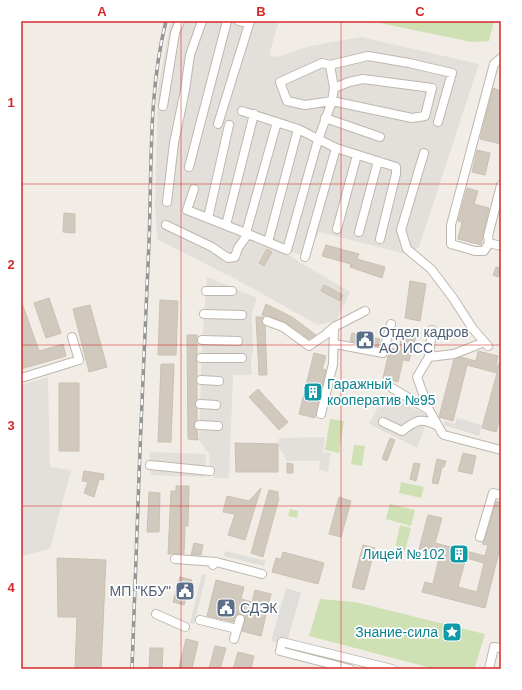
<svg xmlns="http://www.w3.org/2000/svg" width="522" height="690" viewBox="0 0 522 690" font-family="Arial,sans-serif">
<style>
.industrial{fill:#e3dfdb}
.green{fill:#cfe1b4}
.parking{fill:#e0dedb}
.building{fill:#d1c9bd;stroke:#cbc0b1;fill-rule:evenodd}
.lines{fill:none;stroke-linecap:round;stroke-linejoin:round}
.minor-casing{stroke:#beb7ad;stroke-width:10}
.minor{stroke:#fff;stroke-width:8}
.rail-casing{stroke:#959595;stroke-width:3.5}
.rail{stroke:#fff;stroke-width:2;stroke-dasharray:6;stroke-linecap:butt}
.grid{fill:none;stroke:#d62828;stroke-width:1;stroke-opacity:0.55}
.labels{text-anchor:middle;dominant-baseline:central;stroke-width:3.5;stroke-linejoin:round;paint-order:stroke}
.service-label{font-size:14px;fill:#4e5e75;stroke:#fff;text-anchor:start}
.culture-label{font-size:14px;fill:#0d838f;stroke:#fff;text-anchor:end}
.neatline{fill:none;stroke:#d62828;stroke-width:1.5}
.grid-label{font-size:13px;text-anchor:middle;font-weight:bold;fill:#d62828}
</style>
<rect width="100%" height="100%" fill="#f1ede6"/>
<path class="industrial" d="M171,21H279L269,55L277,57L310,46L361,37L479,64L419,247L406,254L319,232L305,257L268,242L253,238L245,243L244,245L252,241L288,255L350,292L336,321L318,325L230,276L233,269L229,276L157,239L155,206L158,88Z
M207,277L257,298L252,314L253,350L251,363L252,375H233L229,478H214L210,471L209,454L199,440L202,340Z
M48,377L50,467L71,470L50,549L21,556V385Z
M385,394L429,416L417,448L369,424Z
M325,437L323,452L331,453L328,472L319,470L320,461H287L278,445L279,438Z
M150,452L206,454L205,477L150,475Z"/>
<path class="green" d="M370,21H494L489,41L472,42Z
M330,419L344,421L339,453L325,450Z
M354,445L365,446L362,466L351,464Z
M401,482L424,487L421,498L399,493Z
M390,504L415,510L411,526L386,519Z
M290,509L298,511L297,518L288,516Z
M400,525L411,528L405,551L395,548Z
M320,599L355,602L485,634L475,667L473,669H435L309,636Z"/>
<path class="parking" d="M457,418L482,425L479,436L444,425V421L455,424Z
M225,551L266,561L264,566L224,556Z
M202,574L206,575L194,624L190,623Z
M286,588L301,593L286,646L271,641Z"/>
<path class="building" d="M493,88L501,91V122L499,130L501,131V144L480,139Z
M477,150L490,153L485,175L472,172Z
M467,188L478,191L474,204L489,208L481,245L458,239L462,222L458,221Z
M64,213L75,214V233L63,232Z
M326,245L359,254L357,259L385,267L382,278L350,267L351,264L322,256Z
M267,249L272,252L264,266L259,263Z
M496,267L501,268V275H499L498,277L493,275Z
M410,281L426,284L420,321L405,318Z
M324,285L343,295L340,301L321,291Z
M49,298L61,333L46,338L34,303Z
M21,300L39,351L63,344L66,356L21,369Z
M160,300L178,301L176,355H158Z
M266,304L292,317L316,335L309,339L285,322L269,316L262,315Z
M90,305L107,367L89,372L73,309Z
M256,317H264L262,322L265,326L267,375H259Z
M403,332L416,336L409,361L403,360L398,382L383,378L390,348L399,350Z
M352,333L380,339L378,347L350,341Z
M187,335H197V355L196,358L197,362V376L196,380L197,384V399L195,404L197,409V420L195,422L194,425V428L197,430L198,440L188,439Z
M478,351L498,356L496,366H498L499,363H501V414L496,432L482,428L497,373L467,365L453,421L439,417L454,359L461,357L476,361Z
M314,353L326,356L322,369L326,370L315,418L299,414Z
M161,364H174L171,442H158Z
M59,383H79V451H59Z
M258,389L288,422L279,430L249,397Z
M390,438L395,440L387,461L382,459Z
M235,443L278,444V472H236Z
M463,453L476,456L472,474L458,471Z
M437,459L446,461L444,467H442L438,484L432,483Z
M287,463L293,464V473H287Z
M414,463L420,464L416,481L410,479Z
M84,471L104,474L103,480L99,479L94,497L84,493L88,482L82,481Z
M176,486H189L188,526H185L184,554H168L171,491H176Z
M261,488L245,540L228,535L235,514L223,512L227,496L249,501Z
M269,490L278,492V498H279L263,557L251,553Z
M149,492L160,493L159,532H147Z
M339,497L351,501L341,537L329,534Z
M496,501L501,503V549L500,548L485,608L422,592L425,582L433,584L440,554L419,549L428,515L442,518L435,543L485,556L488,545L482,544L485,539ZM466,558L484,563L477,592L458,587Z
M194,543L203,545L201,555H191Z
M363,545L375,548L364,590L352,587Z
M283,552L324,563L318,584L272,572L276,558L281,559Z
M57,558L106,560L101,669H75L77,617H58Z
M180,577L192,580L184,605L173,602Z
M216,580L244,587L241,599L252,602L255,590L271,594L261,636L242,631L245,618L242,614L236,615L233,622L207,616Z
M186,639L198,642L192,669L179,667Z
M215,646L226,648L220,669H209Z
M150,648H163L162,669H149Z
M238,652L254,656L251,669H233Z"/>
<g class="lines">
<defs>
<path id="minor" d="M239,21L249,24
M330,65L322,63L280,82L287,101L305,105L332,101L412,118L425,116L432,88L363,79L349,82L334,88
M163,106L175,33L180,21
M242,111L298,129L336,148L396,167V174L380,239
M325,118L380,137
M218,124L250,21
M424,153L401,230L407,249L431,269L453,298L473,329L488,346
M189,167L227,21
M501,185L488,236L489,243L501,246
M194,189L187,210L248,234
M167,202L174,143L185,90L190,55L202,21
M208,218L229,125
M166,225L212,247L228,258L235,257L238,248L248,234L287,250L318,140L332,101L334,88L330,65L368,56L409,63L452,73L438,122
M226,225L254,114
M337,229L357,155
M359,232L378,161
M246,233L277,122
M268,242L298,129
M489,243L484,251H475L451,244V225L494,64L501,58
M305,257L336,148
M206,291H232
M204,314L242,315
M267,321L283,327L309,346L325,335L334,327
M202,340L238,341
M335,344L383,353L391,324
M429,357L454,354L482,343
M201,358H242
M21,378L79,360L72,337
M201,380L219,381
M392,388L429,410L442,433L444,435L501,450
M200,404L216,405
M429,410L417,377L429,357L432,330
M321,414L333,364L334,327L365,311
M383,422L402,431C416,420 421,417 438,426
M199,425L218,426
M150,465L210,471
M480,537L493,493L501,495
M175,559L216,562
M213,565L216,562L262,574
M156,614L185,627
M200,620L237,629
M234,639L240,619
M350,669L280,651L282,642L392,669
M489,669L494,647L501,648"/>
</defs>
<use href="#minor" class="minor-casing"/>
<use href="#minor" class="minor"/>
<defs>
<path id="rail" d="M132,669C137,527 142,384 149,242C152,168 148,93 166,21"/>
</defs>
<use href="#rail" class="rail-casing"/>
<use href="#rail" class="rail"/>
</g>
<path class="grid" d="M181,21V669M341,21V669M21,184H501M21,345H501M21,506H501"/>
<defs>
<symbol id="civic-square" viewBox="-11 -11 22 22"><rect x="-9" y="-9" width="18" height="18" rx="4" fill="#5c6f8a" stroke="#fff"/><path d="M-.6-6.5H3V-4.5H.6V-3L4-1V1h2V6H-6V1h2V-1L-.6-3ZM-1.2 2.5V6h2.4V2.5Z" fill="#fff"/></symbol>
<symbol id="building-square" viewBox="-11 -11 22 22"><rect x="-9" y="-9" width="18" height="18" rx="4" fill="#0f9aa8" stroke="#fff"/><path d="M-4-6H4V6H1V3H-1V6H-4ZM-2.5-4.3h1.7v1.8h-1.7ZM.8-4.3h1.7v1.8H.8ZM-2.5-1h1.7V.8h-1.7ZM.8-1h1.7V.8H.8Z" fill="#fff"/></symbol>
<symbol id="sight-square" viewBox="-11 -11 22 22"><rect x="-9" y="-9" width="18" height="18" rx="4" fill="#0f9aa8" stroke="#fff"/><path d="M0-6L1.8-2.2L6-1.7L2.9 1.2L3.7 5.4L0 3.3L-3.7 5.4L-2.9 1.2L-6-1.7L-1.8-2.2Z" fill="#fff"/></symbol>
</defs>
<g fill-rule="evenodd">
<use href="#civic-square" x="354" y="329" width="22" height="22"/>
<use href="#building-square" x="302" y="381" width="22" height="22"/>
<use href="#building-square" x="448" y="543" width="22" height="22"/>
<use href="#civic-square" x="174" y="580" width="22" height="22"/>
<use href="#civic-square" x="215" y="597" width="22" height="22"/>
<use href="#sight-square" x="441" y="621" width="22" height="22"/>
</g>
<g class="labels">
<g class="service-label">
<text x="379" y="332">Отдел кадров<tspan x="379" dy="16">АО ИСС</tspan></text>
<text x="171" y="591" text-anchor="end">МП "КБУ"</text>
<text x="240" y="608">СДЭК</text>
</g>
<g class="culture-label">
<text x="327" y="384" text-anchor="start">Гаражный<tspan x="327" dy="16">кооператив №95</tspan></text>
<text x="445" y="554">Лицей №102</text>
<text x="438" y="632">Знание-сила</text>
</g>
</g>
<rect width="522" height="690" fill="none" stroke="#ffffff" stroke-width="44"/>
<rect x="22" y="22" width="478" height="646" class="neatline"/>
<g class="grid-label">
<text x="102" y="16">A</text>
<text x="261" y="16">B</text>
<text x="420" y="16">C</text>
<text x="11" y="107">1</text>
<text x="11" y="269">2</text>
<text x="11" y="430">3</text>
<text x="11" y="592">4</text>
</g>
</svg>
